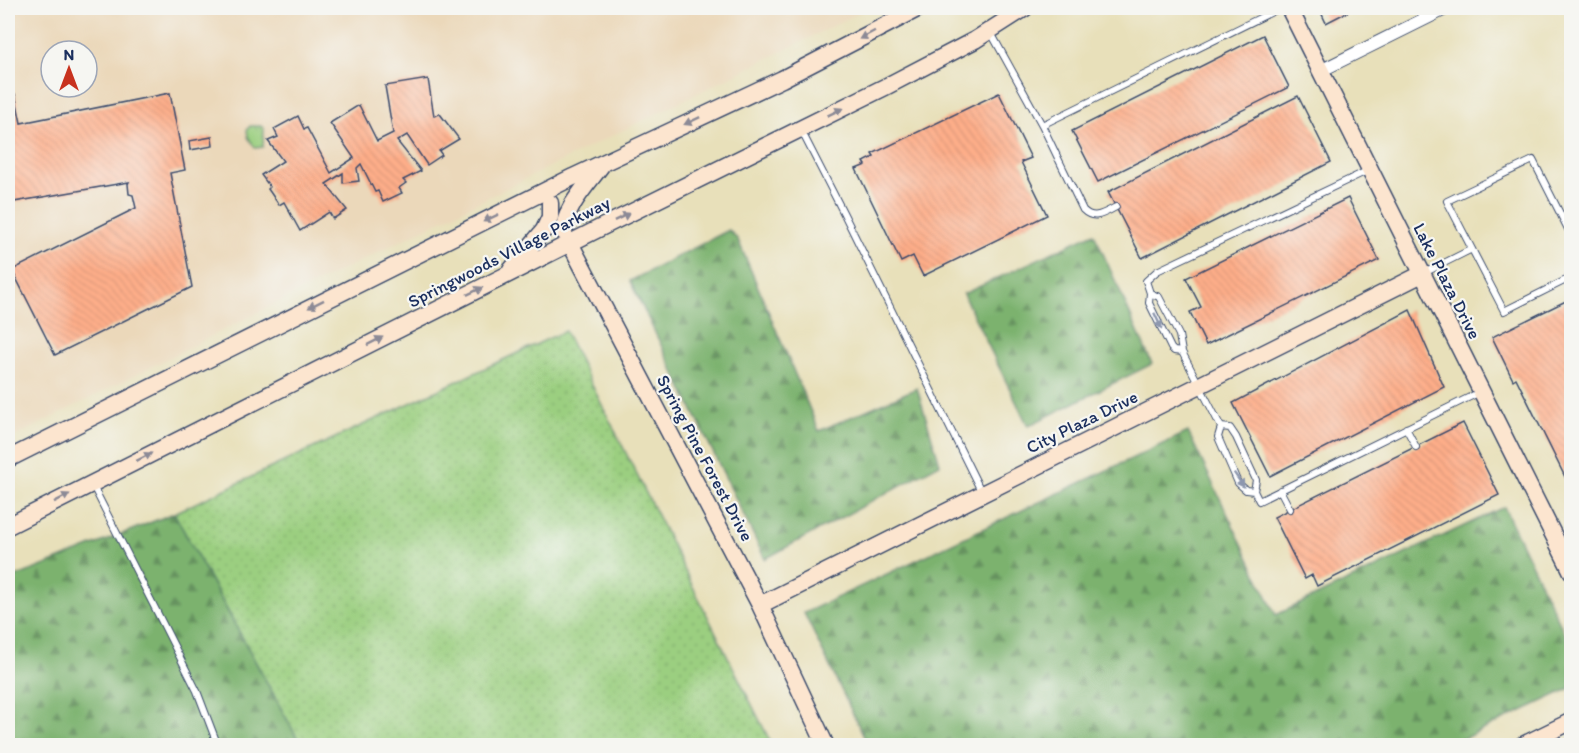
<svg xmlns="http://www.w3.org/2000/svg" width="1579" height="753" viewBox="0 0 1579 753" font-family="Itim,sans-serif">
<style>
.built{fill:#ebd8ba;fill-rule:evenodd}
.grass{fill:url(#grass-dots);stroke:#5b7f6f;stroke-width:1.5}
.forest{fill:url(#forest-firs);stroke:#4c7066;stroke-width:1.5}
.park{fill:url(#park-tufts);stroke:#5b7f6f;stroke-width:1.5}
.building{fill:url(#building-back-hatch)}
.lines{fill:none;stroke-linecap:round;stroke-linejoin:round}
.lane-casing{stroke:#3a4a6c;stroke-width:8}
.street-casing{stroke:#3a4a6c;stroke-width:14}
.secondary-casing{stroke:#3a4a6c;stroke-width:19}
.lane{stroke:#fff;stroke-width:6}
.street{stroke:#fff;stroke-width:12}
.secondary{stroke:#fce5cf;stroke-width:16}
.oneway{fill:#8c8a96}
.oneway2{fill:#8d97ae}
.labels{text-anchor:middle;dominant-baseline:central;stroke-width:4.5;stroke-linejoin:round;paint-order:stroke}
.street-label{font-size:18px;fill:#1b2f5e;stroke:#f6f6f2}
</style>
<defs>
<pattern id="grass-dots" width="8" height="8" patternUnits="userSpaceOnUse" patternTransform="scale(1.5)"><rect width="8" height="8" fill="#9bcf80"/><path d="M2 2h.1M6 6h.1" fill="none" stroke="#85b271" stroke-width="1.8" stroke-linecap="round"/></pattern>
<pattern id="forest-firs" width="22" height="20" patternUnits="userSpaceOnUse" patternTransform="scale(1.5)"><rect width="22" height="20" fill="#7cb26e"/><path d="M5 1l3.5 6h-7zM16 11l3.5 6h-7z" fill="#65915e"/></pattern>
<pattern id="park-tufts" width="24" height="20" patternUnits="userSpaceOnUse" patternTransform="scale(1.5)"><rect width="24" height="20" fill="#9bcf80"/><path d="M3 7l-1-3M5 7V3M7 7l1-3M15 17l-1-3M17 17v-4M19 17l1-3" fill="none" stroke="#85b271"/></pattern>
<pattern id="building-back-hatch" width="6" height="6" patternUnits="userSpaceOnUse" patternTransform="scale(1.5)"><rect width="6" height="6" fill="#feae89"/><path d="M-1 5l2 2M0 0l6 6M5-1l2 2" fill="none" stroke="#d99679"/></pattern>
</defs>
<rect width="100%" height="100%" fill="#f6f6f2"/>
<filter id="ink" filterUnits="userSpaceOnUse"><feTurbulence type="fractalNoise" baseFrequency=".0167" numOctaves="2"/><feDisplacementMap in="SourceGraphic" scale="12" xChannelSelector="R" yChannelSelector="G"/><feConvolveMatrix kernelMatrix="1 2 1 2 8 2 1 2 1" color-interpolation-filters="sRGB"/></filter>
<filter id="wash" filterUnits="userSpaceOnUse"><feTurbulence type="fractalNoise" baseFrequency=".008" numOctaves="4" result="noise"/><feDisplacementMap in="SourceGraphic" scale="24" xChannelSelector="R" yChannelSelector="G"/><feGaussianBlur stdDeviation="1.35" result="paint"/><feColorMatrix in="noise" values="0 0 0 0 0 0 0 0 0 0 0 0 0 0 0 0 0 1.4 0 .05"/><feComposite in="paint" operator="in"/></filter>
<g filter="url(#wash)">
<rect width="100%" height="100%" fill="#e8e0ba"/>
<path class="built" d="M8,8H869L296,293L8,440ZM51,51H87V87H51Z"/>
<path class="grass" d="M565,331L772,745H301L174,513Z"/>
<path class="forest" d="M729,230L738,240L819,431L917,388L940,464L765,559L630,281Z
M1094,233L1152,364L1028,426L963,294Z
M1188,432L1276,615L1504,507L1571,647V688L1450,745H868L804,613Z
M174,513L301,745L8,746V580Z"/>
<path class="park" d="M250,126H261L264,129L263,147L255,148L248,137L247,130Z"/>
<g id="blocks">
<path class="building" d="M1319,8H1355L1326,23Z
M1263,35L1289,87L1098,182L1072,131Z
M428,79L434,116L440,114L459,139L439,151L442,155L427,165L407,135L397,141L421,171L403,180L406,183L399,188L402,193L383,202L378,191L375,192L361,164L357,168L359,181L343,183V173L326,184L347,210L333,219L329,212L300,231L284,202L279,205L268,189L270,187L261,175L283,161L268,141L278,137L274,129L298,116L304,129L307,128L331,173L354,158L330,123L359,105L377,141L393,133L385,86Z
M170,93L185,170L170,173L192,287L55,355L12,270L136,208L133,195L129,194L128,184L129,182L8,203V96L15,94L21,123Z
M999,93L1031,158L1021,162L1047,215L923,276L913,256L901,262L856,169L866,165L864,162L874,157L872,154Z
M1298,96L1331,162L1142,258L1108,192Z
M212,137L213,146L190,150L189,141Z
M1348,198L1379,260L1206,345L1190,312L1201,307L1186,278Z
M1572,298V491L1516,378L1513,380L1492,337Z
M1410,310L1444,387L1270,476L1233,403Z
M1463,423L1499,495L1317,586L1312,575L1305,579L1274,517Z"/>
</g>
</g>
<g filter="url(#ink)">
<use href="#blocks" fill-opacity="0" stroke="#3a4a6c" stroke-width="1.5"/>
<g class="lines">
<defs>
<path id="lane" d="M990,31L1042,125L1083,210C1094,221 1104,213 1116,207
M1042,125L1280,8
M801,130L844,214L982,493
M1572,237L1533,160L1447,201L1504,311L1572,277
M1424,273L1472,249
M1150,293L1146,281L1157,271L1369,170
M1182,352L1174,351L1171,348L1149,303L1150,293L1159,297L1179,335L1182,352L1221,427L1218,437L1238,483L1246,490L1254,491L1256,480L1236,437L1230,428L1221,427
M1406,428L1416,447
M92,484L197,691L218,746
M1280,490L1290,509
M1254,491L1259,501L1480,392"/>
<path id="street" d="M1320,71L1447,8"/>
<path id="secondary" d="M1289,8L1572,572
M564,232C564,207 589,183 603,163
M570,243L760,605L826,746
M511,270L544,230L550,217V203
M8,459L573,177L782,79L919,8
M8,526L598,229L885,87L975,40L1025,8
M760,605L1422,274
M1521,746L1572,721"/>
</defs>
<use href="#lane" class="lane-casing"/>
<use href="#street" class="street-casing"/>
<use href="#secondary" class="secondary-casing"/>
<use href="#lane" class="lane"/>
<use href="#street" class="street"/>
<use href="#secondary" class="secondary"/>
</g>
<defs><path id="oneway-solid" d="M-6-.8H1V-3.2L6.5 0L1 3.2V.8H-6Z" transform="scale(1.5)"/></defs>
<g class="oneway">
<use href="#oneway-solid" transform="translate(867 35) rotate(152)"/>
<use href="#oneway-solid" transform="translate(835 112) rotate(-26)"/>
<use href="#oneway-solid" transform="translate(692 121) rotate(155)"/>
<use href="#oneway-solid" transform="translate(622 217) rotate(-26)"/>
<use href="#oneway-solid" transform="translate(491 218) rotate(154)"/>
<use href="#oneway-solid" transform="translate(475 291) rotate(-26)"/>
<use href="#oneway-solid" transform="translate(316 304) rotate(153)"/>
<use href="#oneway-solid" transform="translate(375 341) rotate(-27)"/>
<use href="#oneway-solid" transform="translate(144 457) rotate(-27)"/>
<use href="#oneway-solid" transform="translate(62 498) rotate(-27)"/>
</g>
<g class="oneway2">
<use href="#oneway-solid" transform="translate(1158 321) rotate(65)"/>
<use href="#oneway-solid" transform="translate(1239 480) rotate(55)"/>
</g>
</g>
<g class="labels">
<g class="street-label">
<text transform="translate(509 252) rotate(-27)">Springwoods Village Parkway</text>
<text transform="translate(1447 281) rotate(63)">Lake Plaza Drive</text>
<text transform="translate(1082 422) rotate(-26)">City Plaza Drive</text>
<text transform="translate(705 458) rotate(62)">Spring Pine Forest Drive</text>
</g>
</g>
<rect width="1579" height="753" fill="none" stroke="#f6f6f2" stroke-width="30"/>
<g transform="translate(69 69)"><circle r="28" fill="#f6f6f2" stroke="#9ea6b7" stroke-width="1.5"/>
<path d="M0-4.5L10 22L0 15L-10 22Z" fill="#c8321e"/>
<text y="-9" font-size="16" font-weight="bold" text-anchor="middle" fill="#1b2f5e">N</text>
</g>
</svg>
